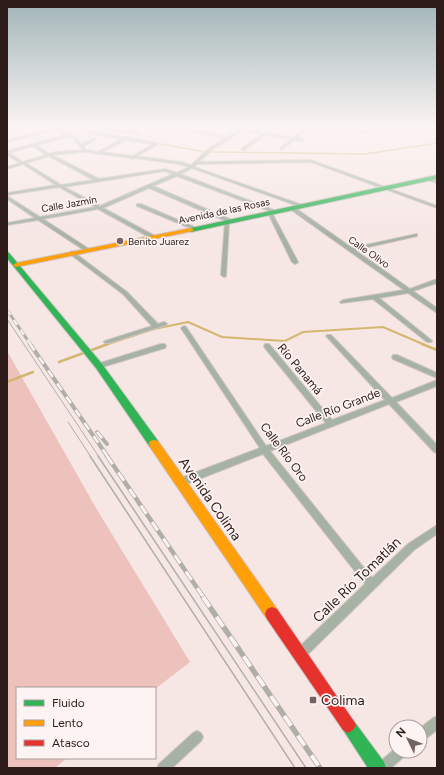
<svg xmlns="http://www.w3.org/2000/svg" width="444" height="775" viewBox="0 0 444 775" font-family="Figtree,sans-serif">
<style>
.green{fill:#edc2bd}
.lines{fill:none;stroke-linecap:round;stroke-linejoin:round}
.stream-far2{stroke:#d6b66f;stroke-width:1.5}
.stream-far1{stroke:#d6b66f;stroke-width:2}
.stream{stroke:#d6b66f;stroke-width:2.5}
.street-casing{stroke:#d0c3c2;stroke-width:2}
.fast-casing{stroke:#d0c3c2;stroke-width:2}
.slow-casing{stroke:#d0c3c2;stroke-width:2}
.jam-casing{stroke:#d0c3c2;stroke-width:2}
.street{fill:#a5b2a4;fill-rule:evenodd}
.fast{fill:#30b455;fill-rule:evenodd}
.slow{fill:#ff9f0a;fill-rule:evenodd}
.jam{fill:#e5322d;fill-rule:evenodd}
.tram-far1{stroke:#afaea7;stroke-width:1}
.tram{stroke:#afaea7;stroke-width:1.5}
.rail-far3-casing{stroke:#afaea7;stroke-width:3}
.rail-far2-casing{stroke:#afaea7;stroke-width:4}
.rail-far1-casing{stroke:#afaea7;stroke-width:4.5}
.rail-casing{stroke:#afaea7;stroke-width:5.5}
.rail-far3{stroke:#fdf3f2;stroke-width:2;stroke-dasharray:6;stroke-linecap:butt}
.rail-far2{stroke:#fdf3f2;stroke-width:2.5;stroke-dasharray:8;stroke-linecap:butt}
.rail-far1{stroke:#fdf3f2;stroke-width:3;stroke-dasharray:10;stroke-linecap:butt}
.rail{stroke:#fdf3f2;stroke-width:4;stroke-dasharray:12;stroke-linecap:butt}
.poi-dot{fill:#736361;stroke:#fdf3f2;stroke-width:1.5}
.labels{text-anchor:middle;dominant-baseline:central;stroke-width:3.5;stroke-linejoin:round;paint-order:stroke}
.far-street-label{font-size:10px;fill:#2d1c1a;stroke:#fdf3f2}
.far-poi-label{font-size:10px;fill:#2d1c1a;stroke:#fdf3f2;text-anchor:start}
.street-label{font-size:12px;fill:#2d1c1a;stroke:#fdf3f2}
.near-street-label{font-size:14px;fill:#2d1c1a;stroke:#fdf3f2}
.near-poi-label{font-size:14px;fill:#2d1c1a;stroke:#fdf3f2;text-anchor:start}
</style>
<rect width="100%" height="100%" fill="#f6e7e5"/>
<path class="green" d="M7,351L96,508L190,662L155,689V688H17V758H67L55,768H7Z"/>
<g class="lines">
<path class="stream-far2" d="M78,126L87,130L205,152
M212,152L365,154L437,143"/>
<path class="stream-far1" d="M105,345L154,329L188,322L222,337L285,341L303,332L383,327L425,345"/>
<path class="stream" d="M422,344L437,350
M59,362L108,344
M7,382L33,372"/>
<defs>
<path id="street" d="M18,126H25L7,131V129Z
M47,126H52L75,136L81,144L95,138V140L83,146L86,150L98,152L122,139L88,133L89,131L157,143V145L137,156L180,162L191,165L211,147L245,126H249L245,129L265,133L275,126H279L269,133L293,138L308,126H311L297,138L303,139V141L295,140L281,150L280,148L291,139L266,135L244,150H242V148L263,134L242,131L213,149L199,162L311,160L437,206V208L311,162L197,164L194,167L305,206L301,207L192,168L180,174L279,212L275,213L177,176L153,186L232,220V222H229L226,276L224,277L221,275L225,222L226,221L149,188L103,208L155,236V238H151L98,209L43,219L89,249V251L87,252L38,220L7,225V223L35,218L7,199V196L40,217L95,207L59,187L7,195V193L56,185L23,164L7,169V167L20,163L7,155V151L66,135L55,130L7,142V140L52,129ZM69,136L73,138L83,150L55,152L49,154L37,145ZM126,140L153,144L133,156L102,152ZM33,146L46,155L23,162L9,153ZM86,152L130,158L132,159L134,158L179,164L189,167L177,173L165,169L99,179L52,155ZM49,156L94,180L61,185L26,163ZM165,171L173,174L100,206L64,187Z
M134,126H138L129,131L141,133V135L101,128L103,127L126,131Z
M176,126L202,131L210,126H214L205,132L226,137L224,138L177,128Z
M218,126H224L236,130L234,131Z
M316,126H324L330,128L328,129Z
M345,126H350L369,132L377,126H381L369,134Z
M406,126H413L437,131V133Z
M436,137H437V141L435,140Z
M427,178L437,181V183L427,180Z
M137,204H141L199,229L195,230L137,206Z
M290,207H294L352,248L417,234V236L355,250L410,289L437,279V283L413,291L437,308V313L408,293L379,298L431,340L432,341L431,342H427L373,299L341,303L340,302L343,300L404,290L290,209Z
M268,212L272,213L298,262L297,263L295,264L292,262L268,213Z
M72,251L127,292L158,324L164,322L166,323L167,324L166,325L109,343H105L104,342L105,341L152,326L123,294L70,254L69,253Z
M184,326L186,327L266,446L326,423L265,348L264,346L265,344H269L332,420L385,400L327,337L326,336L327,335H331L392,398L437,380V386L396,402L437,445V453L434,452L389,404L270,451L372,578L408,544L437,525V534L414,550L304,658L300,659L296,658L295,654L296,650L365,584L263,454L184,485L181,486L178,485L177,482L178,479L260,448L181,328Z
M161,344H165L166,346L165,348L99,368L96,366L97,364Z
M393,355H397L437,373V378L393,359L392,357Z
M437,716V730L424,740L420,742V728L433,718Z
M197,731L201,733L203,737L201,741L172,768H157L159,764L193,733Z
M396,748V751H408L406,755L391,768H375L377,764Z"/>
<path id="fast" d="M437,175V179L191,232L188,230L191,228Z
M7,252L9,253L102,364L158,441L159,444L158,447L154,448L150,447L96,368L7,258Z
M348,717L353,720L384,762L386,768H368L340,725L343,720Z"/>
<path id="slow" d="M191,228L193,229V231L16,267L13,265L16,263Z
M154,440L158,441L277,609L279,614L277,619L272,621L267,619L150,447L149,444L150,441Z"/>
<path id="jam" d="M272,607L277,609L353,720L356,725L353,730L348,733L343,730L267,619L265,614L267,609Z"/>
</defs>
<use href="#street" class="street-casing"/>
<use href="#fast" class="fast-casing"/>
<use href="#slow" class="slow-casing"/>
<use href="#jam" class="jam-casing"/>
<use href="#street" class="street"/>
<use href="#fast" class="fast"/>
<use href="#slow" class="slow"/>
<use href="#jam" class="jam"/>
<path class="tram-far1" d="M7,319L99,457
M68,422L91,457"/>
<path class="tram" d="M90,456L295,768
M98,456L306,768"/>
<defs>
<path id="rail-far3" d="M7,310L31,345"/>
<path id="rail-far2" d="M30,344L108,457
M97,432L107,444"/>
<path id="rail-far1" d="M107,456L204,598"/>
<path id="rail" d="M203,597L320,768"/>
</defs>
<use href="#rail-far3" class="rail-far3-casing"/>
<use href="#rail-far2" class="rail-far2-casing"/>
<use href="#rail-far1" class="rail-far1-casing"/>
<use href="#rail" class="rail-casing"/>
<use href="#rail-far3" class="rail-far3"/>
<use href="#rail-far2" class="rail-far2"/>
<use href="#rail-far1" class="rail-far1"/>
<use href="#rail" class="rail"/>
</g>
<linearGradient id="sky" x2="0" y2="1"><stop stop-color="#a1b5b8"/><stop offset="0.54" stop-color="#fbf4f3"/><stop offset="1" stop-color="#fbf4f3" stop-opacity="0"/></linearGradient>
<rect width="444" height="235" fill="url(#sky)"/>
<g class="poi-dot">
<circle cx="120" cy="241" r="4"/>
<rect x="309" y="696" width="8" height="8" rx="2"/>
</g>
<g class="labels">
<g class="far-street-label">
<text transform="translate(69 204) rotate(-10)">Calle Jazmín</text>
<text transform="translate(224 211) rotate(-12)">Avenida de las Rosas</text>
<text transform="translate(369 252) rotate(35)">Calle Olivo</text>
</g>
<g class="far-poi-label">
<text x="128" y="241">Benito Juarez</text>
</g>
<g class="street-label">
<text transform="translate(300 369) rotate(50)">Río Panamá</text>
<text transform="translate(338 408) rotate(-21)">Calle Río Grande</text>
<text transform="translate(284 452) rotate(53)">Calle Río Oro</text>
</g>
<g class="near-street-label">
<text transform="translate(210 499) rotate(55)">Avenida Colima</text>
<text transform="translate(357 580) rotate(-44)">Calle Río Tomatlán</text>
</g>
<g class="near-poi-label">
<text x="321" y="700">Colima</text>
</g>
</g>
<rect width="444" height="775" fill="none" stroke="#2d1c1a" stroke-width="16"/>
<rect x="16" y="687" width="140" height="72" fill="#fdf3f2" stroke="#aa9d9c"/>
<rect x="24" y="700" width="20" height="6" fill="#30b455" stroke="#aa9d9c"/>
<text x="52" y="707" font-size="12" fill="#2d1c1a">Fluido</text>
<rect x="24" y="720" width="20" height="6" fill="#ff9f0a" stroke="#aa9d9c"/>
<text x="52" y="727" font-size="12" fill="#2d1c1a">Lento</text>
<rect x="24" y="740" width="20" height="6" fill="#e5322d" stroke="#aa9d9c"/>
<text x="52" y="747" font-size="12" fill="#2d1c1a">Atasco</text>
<g transform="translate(408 739) rotate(313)"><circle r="19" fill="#fdf3f2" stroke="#aa9d9c"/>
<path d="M0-3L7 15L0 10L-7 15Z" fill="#736361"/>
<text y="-6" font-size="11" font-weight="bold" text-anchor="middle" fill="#2d1c1a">N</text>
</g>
</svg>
